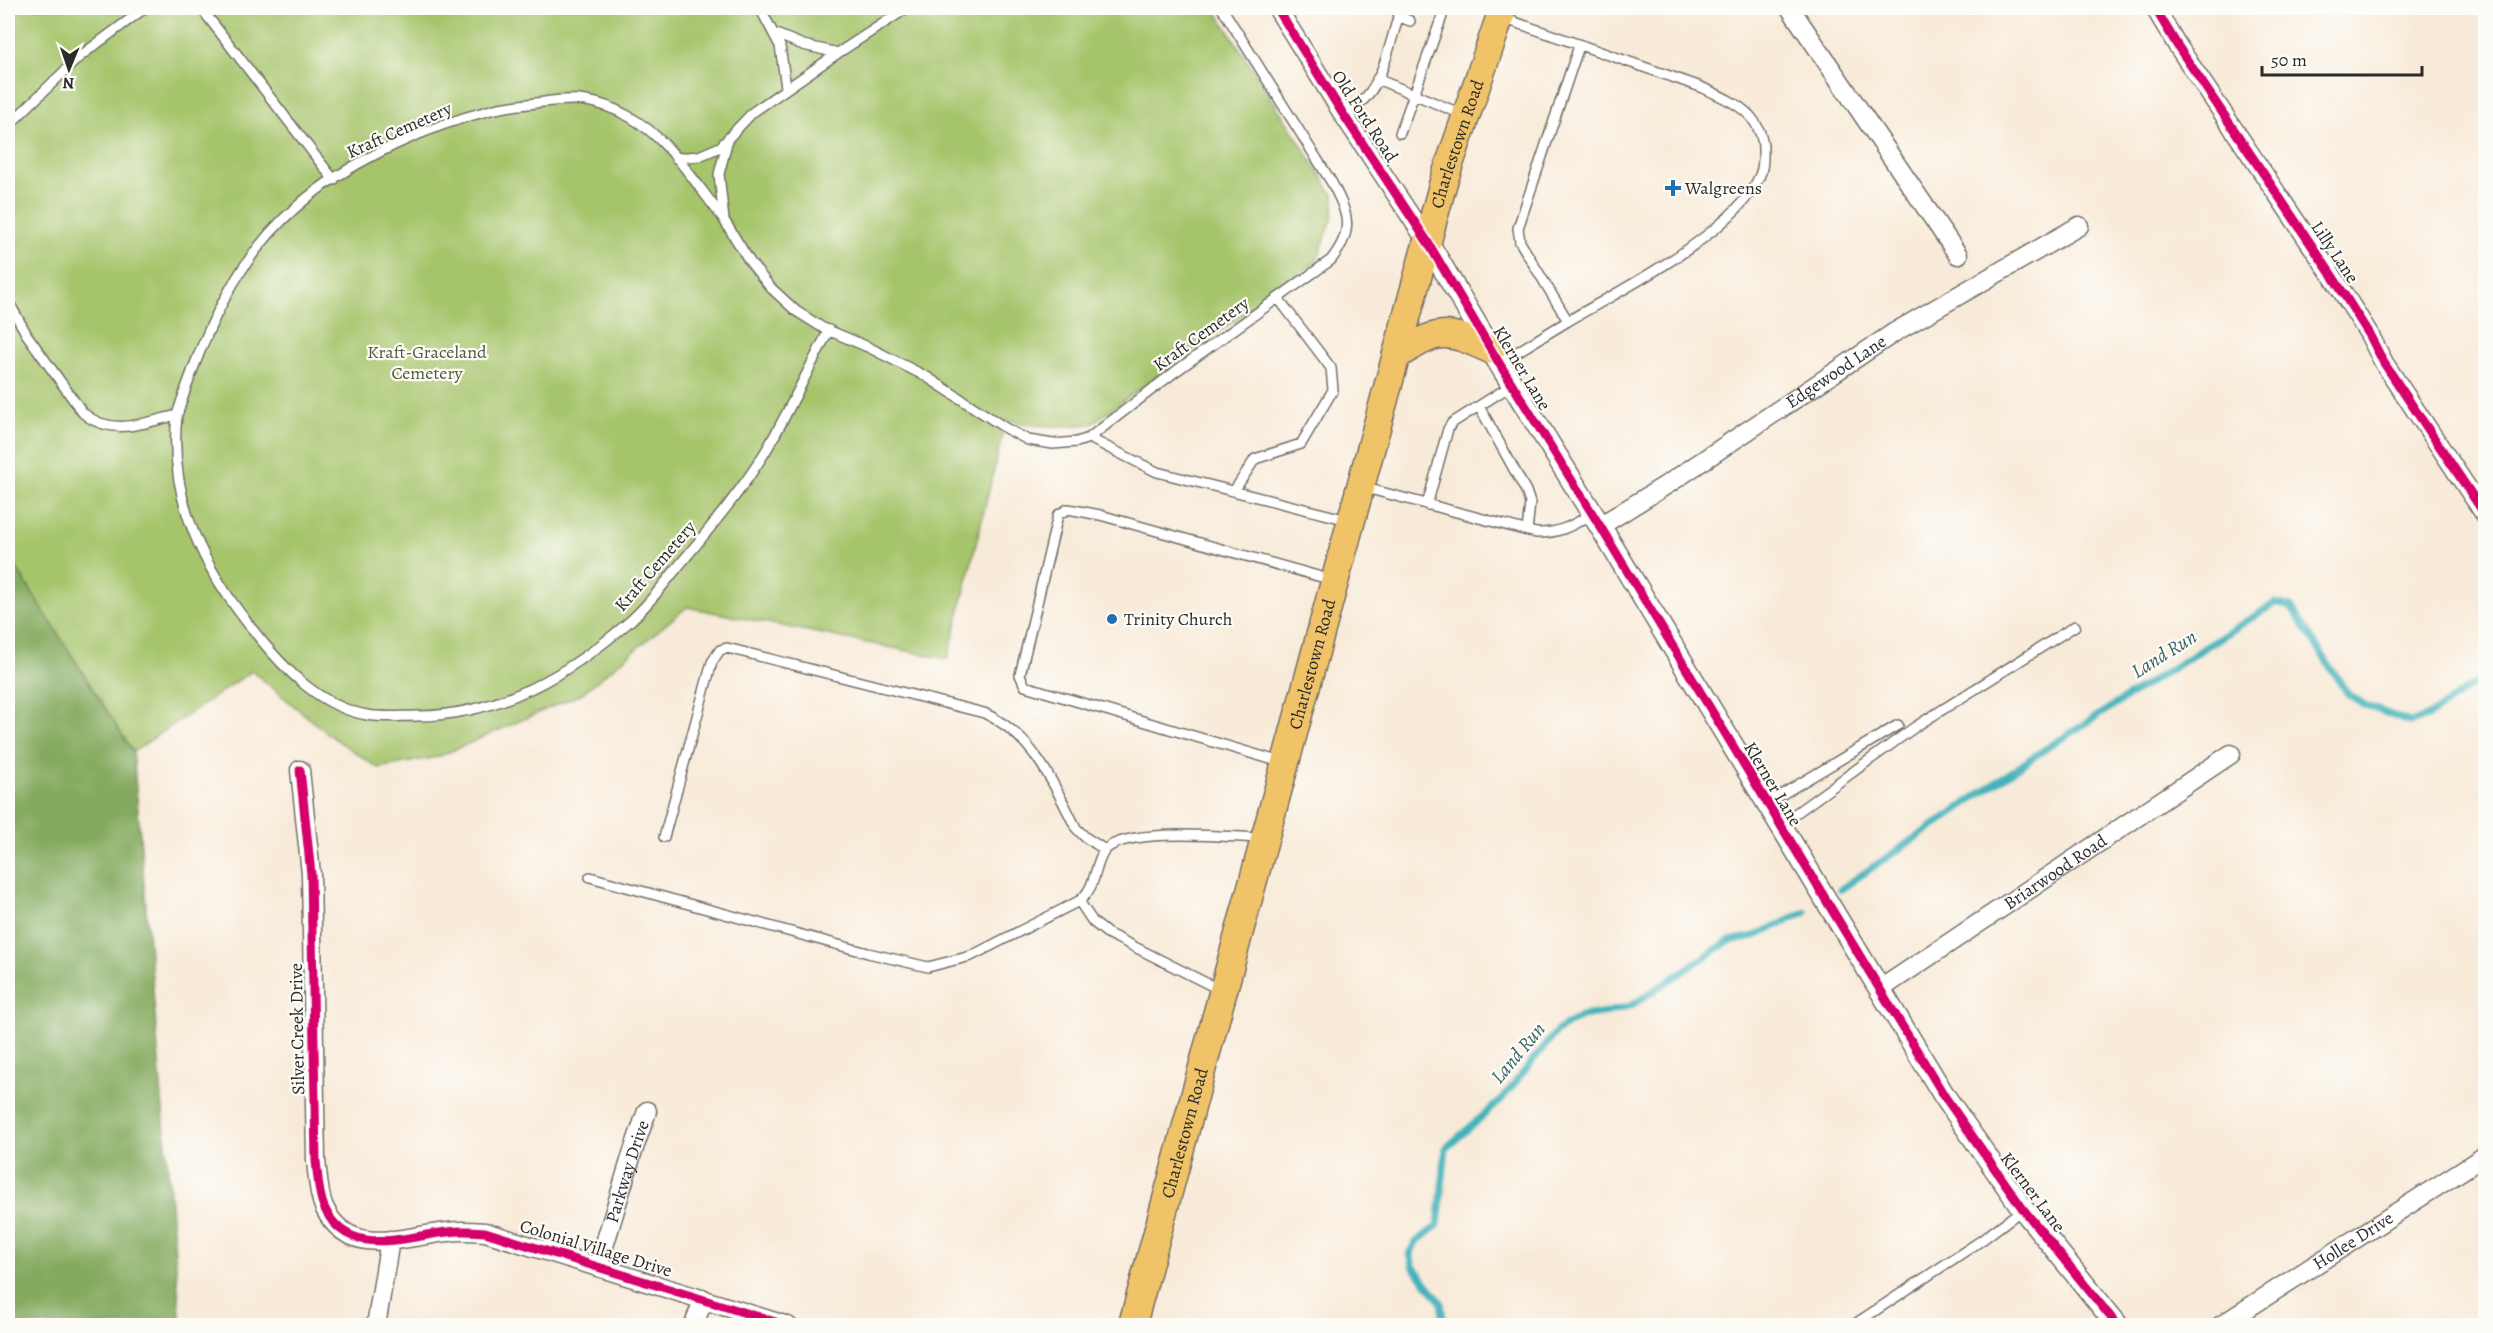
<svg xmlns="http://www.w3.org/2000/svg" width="2493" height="1333" viewBox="0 0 2493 1333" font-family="Alegreya,serif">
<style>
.green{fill:#a6c46b;stroke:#68784b;stroke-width:1.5}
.forest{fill:#84aa5f;stroke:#586a45;stroke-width:1.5}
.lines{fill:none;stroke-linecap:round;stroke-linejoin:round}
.stream{stroke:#43b3bc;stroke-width:7}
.service-casing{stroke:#736e68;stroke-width:12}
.minor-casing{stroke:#736e68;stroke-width:21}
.tertiary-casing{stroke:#736e68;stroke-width:24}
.primary-casing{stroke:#736e68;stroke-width:30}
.service{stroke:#fff;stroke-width:9}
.minor{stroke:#fff;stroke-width:18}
.tertiary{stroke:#fff;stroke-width:21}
.primary{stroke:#f1c369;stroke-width:27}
.cycleway-casing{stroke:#fdfcf7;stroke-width:13}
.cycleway{stroke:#d6006c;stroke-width:9}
.poi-dot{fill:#1f6fb2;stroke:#fdfcf7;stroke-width:2}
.labels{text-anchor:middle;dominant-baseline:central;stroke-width:4.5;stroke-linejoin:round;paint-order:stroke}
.street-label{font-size:18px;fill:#2b2b2b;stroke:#fdfcf7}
.poi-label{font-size:18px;fill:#2b2b2b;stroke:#fdfcf7;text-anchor:start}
.park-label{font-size:18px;fill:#50593e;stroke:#fdfcf7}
.water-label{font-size:20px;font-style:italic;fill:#356165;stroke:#fdfcf7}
</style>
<rect width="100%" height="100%" fill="#fdfcf7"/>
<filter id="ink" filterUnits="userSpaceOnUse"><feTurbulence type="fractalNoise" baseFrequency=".0167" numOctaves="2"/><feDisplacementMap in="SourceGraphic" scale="12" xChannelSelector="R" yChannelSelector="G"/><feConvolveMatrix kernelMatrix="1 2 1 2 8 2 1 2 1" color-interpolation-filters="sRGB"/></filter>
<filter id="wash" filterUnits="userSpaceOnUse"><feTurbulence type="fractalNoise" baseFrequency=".008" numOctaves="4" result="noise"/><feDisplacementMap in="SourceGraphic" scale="24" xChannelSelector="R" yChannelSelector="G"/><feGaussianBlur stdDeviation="1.35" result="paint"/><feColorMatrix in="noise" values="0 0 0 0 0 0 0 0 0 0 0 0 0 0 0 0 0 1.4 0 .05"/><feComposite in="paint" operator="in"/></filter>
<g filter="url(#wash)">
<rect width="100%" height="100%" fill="#f8ead8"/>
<path class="green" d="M8,8H1214L1334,196L1333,216L1317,261L1091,424C1061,428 1036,427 1006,420L948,659L687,607L581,694L438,757L378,768L328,734L252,671L133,752L8,555Z"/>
<path class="forest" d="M8,555L133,752L181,1325H8Z"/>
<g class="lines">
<path class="stream" d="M1841,889L2042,751L2275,603L2291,607L2348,694L2365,705L2410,722L2427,717L2486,676
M1444,1326L1441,1302L1413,1266L1410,1254L1416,1242L1438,1225L1446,1148L1501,1100L1557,1031L1581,1016L1608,1012L1632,1005L1729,941L1755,936L1805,912"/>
</g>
</g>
<g filter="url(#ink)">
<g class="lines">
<defs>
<path id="service" d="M201,8L334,180
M760,8L780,46L786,87
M1398,16L1410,21
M1503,18L1701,87C1718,95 1736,102 1749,115C1757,123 1763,137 1763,148C1763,158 1764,166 1760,175C1737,232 1621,290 1568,321L1520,242L1518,228L1579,46
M776,34L803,45L838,53L907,8
M1377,79L1464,115
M1343,114C1351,109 1360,104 1366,97C1385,77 1392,34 1401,8
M8,126L79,57L145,8
M1400,133L1445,8
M727,143L719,174L724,220L750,262L770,287L796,311L823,328L868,347L927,377L1007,429L1028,440L1053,444L1077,442L1089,438L1176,371L1331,260C1355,230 1348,214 1332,183L1222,8
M676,158L699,156L720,147L753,112L838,53
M8,301L27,335L83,413C112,437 144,423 177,415C196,356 221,293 260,245C274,227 291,211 308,197C359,157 429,126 491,110C506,106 522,105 536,103C552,101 571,98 586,101C601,103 615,109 628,116C669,138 695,183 723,218
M1499,363L1568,321
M1479,406L1526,491L1530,503L1527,531
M177,415C168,500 204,570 257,635C285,670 321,707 367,715C384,718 401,716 418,716C500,715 569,674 629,622C651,603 668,578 687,556C715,522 744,487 767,449C789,411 808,370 829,330
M1089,438L1157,472L1348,520
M1362,487L1536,533C1559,534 1573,525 1592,514
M1234,491L1255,459L1301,444L1333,390L1331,368L1278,298
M1427,505L1448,429L1452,423L1512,385
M1284,763L1025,686L1020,675L1058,515L1068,509L1100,515L1332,580
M1766,804L1898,725
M1781,824L1915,727L2075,626
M664,837L712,662L720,650L727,648L984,713C1033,735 1053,782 1076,828L1085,837L1105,850
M590,877L868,953L928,967L971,956L1079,901C1098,887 1094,861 1106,849C1130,827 1229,837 1262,838
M1079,901L1093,922L1107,933L1222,991
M1852,1326L1982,1240L2023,1209"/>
<g id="minor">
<path d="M1277,8L1343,114L1427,241"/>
<path d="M1790,8L1958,255"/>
<path d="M2155,8L2177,45L2333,277L2369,334L2384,363L2486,516"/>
<path id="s1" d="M1600,526L1671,482L1895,332L2079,226"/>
<path d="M300,770L311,874L316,1161C318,1176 318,1193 324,1207C348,1260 405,1236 448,1232C461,1230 473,1231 485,1232L788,1326"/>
<path id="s2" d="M1879,990L2231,754"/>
<path id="s3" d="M598,1266L632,1154L647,1111"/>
<path d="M376,1326L390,1240"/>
<path d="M693,1326L704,1299"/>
<path id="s4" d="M2220,1326L2486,1155"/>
</g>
<path id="tertiary" d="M1427,241L1499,363L1600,526L1945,1097L2023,1209L2118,1326"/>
<g id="primary">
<path d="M1396,356C1439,329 1444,328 1491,350"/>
<path id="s5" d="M1132,1326L1444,180L1503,8"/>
</g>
</defs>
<use href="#service" class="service-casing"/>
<use href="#minor" class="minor-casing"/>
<use href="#tertiary" class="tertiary-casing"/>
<use href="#primary" class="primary-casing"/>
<use href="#service" class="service"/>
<use href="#minor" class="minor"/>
<use href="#tertiary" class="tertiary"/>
<use href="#primary" class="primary"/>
<defs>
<path id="cycleway" d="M1277,8L1343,114L1427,241L1499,363L1600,526L1945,1097L2023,1209L2118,1326
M2155,8L2177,45L2333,277L2369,334L2384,363L2486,516
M300,770L311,874L316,1161C318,1176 318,1193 324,1207C348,1260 405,1236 448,1232C461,1230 473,1231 485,1232L788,1326"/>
</defs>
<use href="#cycleway" class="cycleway-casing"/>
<use href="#cycleway" class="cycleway"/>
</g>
</g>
<g class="poi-dot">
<path d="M1670 179h6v6h6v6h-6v6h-6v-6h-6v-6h6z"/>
<circle cx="1112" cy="619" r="6"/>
</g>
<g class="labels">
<g class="street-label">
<text transform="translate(1365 116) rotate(57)">Old Ford Road</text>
<text transform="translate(399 130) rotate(-24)">Kraft Cemetery</text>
<text stroke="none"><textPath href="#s5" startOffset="1226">Charlestown Road</textPath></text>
<text transform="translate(2335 252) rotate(56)">Lilly Lane</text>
<text transform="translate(1201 334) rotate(-36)">Kraft Cemetery</text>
<text transform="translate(1522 368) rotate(59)">Klerner Lane</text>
<text stroke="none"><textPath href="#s1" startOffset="282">Edgewood Lane</textPath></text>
<text transform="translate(655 566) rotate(-49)">Kraft Cemetery</text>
<text stroke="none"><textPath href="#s5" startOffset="686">Charlestown Road</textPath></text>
<text transform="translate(1773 784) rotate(59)">Klerner Lane</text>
<text stroke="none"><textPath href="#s2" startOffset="212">Briarwood Road</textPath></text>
<text transform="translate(297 1029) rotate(-91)">Silver Creek Drive</text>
<text stroke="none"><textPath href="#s5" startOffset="200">Charlestown Road</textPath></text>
<text stroke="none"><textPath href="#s3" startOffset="99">Parkway Drive</textPath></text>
<text transform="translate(2033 1192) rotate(53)">Klerner Lane</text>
<text stroke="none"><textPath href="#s4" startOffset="158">Hollee Drive</textPath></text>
<text transform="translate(596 1248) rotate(17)">Colonial Village Drive</text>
</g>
<g class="poi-label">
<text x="1685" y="188">Walgreens</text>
<text x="1124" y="619">Trinity Church</text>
</g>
<g class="park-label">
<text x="427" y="352">Kraft-Graceland<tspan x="427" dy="21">Cemetery</tspan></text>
</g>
<g class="water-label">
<text transform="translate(2164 654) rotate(-32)">Land Run</text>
<text transform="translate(1518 1053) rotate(-50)">Land Run</text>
</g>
</g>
<rect width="2493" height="1333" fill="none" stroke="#fdfcf7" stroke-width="30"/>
<g transform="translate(69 69) rotate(182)" stroke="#fdfcf7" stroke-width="4.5" paint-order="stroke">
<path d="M0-4.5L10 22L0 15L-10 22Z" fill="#2b2b2b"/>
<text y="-9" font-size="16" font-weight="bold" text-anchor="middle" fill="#2b2b2b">N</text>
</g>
<path d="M2262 66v9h160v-9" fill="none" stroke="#2b2b2b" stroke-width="3"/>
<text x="2271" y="66" font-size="18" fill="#2b2b2b" stroke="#fdfcf7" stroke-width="4.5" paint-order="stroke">50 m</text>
</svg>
